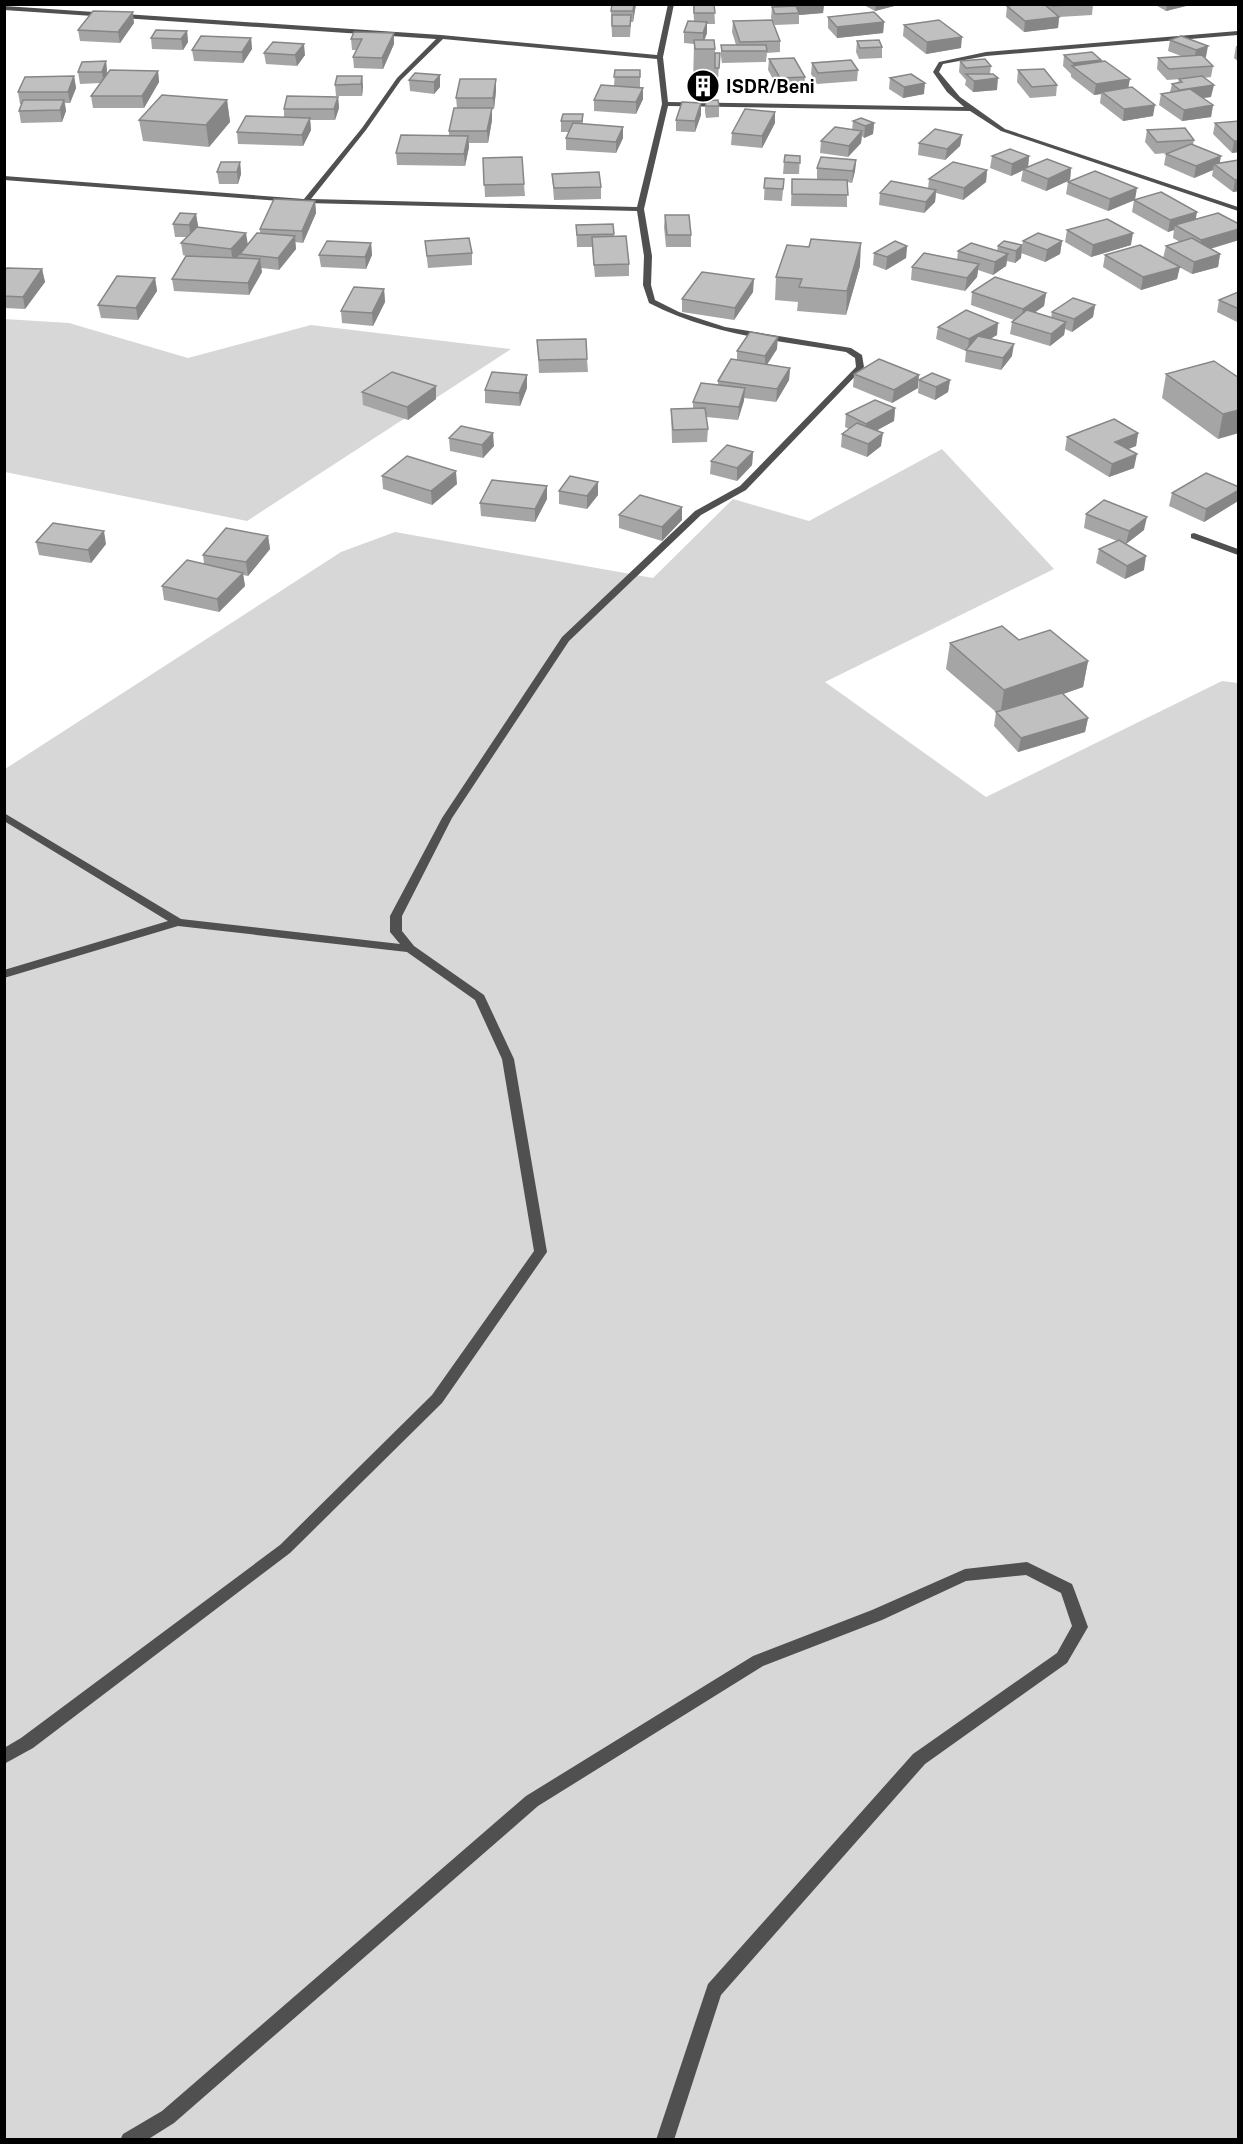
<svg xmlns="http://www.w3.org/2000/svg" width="1243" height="2144" viewBox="0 0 1243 2144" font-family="'Public Sans',sans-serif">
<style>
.green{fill:#d7d7d7}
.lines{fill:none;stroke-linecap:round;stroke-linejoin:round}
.minor{fill:#505050;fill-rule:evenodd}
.wall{fill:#a5a5a5}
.shaded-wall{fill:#868686}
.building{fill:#c0c0c0;stroke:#868686;stroke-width:1.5}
.labels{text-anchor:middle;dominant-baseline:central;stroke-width:4.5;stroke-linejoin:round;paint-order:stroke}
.far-poi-label{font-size:18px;font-weight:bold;fill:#000;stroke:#fff;text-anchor:start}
</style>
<rect width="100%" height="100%" fill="#fff"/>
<path class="green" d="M4,319L69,323L188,358L311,325L511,349L247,521L5,472Z
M942,449L1054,569L825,682L986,797L1222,681L1238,683V2139L5,2140V769L341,552L395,532L653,578L733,499L809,521Z"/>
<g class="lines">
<path class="minor" d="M668,4H674L663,57L668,102L964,107L947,92L933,72L939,62L986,52L1238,31V35L986,56L943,64L939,72L960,97L1005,129L1238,207V211L1001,131L970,111L668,106L644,209L652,256L651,285L655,300L679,312L725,327L851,348L862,355L864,367L746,490L701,515L569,641L452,818L402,916V931L414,946L484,995L514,1059L547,1252L442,1403L290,1553L33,1748L4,1764V1748L21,1738L280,1545L432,1395L534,1251L502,1059L475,1000L407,952L178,926L4,978V970L168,921L4,821V813L181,919L400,944L390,932V916L442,818L562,637L695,511L740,486L856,367L855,358L846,352C775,340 714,336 649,303L643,285L644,256L637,211L306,203L4,180V176L304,199L362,128L397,78L436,39L4,10V6L441,35L657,55ZM443,39L657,59L662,104L637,207L311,199L366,130L401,80Z
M1194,533L1238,549V555L1191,538V534Z
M1027,1562L1072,1584L1074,1589L1088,1627L1067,1663L925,1764L721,1995L674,2140H656L708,1984L913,1754L1057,1653L1072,1626L1061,1593L1026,1575L966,1581L882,1620L763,1666L538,1806L174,2123L147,2140H120L123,2134L162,2111L526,1796L753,1656L872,1610L965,1569Z"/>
</g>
<path class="wall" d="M612,4H636L633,22H631L630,37H612L611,11Z
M693,4H714L715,24H707V33L704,40L715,49V53H720L718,79H715L714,91H694L693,82L694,44L684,43V32L694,21Z
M787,4H824L823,13L799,15V24L775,25L771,18L772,7H789Z
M862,4H902L875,11Z
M1045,4H1093L1092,15L1059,17L1058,28L1024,32L1006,17L1007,6Z
M1154,4H1194L1166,11Z
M828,17L884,22L883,33L837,38L828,28Z
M733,21L780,41V52L767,53L766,62L722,63L721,56V45H736L732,32Z
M134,23L120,43L80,41L78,30Z
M904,25L961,48L926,54L903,36Z
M187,31L188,42L183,50L152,49L151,38Z
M354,32L394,44L383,69L354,68L353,57L356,50H352L351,39Z
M1181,36L1206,57L1205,58L1213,66L1211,77L1203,78L1211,97L1202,98L1213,105L1211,117L1182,121L1159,105L1161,94L1170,92L1172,84L1178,83L1179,79H1181L1167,80L1157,69L1158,58L1181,56L1168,51L1170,40Z
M251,38L252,49L243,63L194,61L192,50Z
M857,41L882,47V58L859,59L856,52Z
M1236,46H1239V62L1234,58Z
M264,53L305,55L297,66L266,64Z
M1064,55L1101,60V62L1128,88L1153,116L1123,121L1100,103L1101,94L1094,95L1071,77V74L1063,66Z
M769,59L805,77L804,88L779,90L768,70Z
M106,61L107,72V75L158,71L159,82L144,108H93L91,96L101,83L80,84L78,72Z
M960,61L991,66L990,74L997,90L973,92L965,85L966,80L959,72Z
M812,63L858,70L857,81L817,84L811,74Z
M615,70H640V88H643V99L636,114L594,111V100L614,86Z
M1018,70L1057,85L1056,96L1030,98L1017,82Z
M440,75V87L434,94L410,91L409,80Z
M74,76L76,88L70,103H65L66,111L62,122L21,123L19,111L22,104H20L18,92Z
M362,76L363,87L362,96H336L335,85Z
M890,78L924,94L903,98L889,89Z
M496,91L494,109H492V120L488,143H469V147L465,166L397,165L396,153L449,136V131L457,108L456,98Z
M338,97L339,108L335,120H310L311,130L303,146L238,144L237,132L284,117V109Z
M227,100L230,122L209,147L143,141L139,120Z
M705,101L719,106V117L706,118L705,112Z
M583,114V124L623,138L616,153L566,150V138L569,132H561V121Z
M701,115L695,132L676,131V120Z
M853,121L874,123L873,134L864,138L862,136L861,143L848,157L820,153L821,141L852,130Z
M1239,121V152L1232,153L1213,134L1215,123Z
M775,123L762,148L731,145L732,133Z
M1147,130L1194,140L1193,145L1219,163L1239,160V191L1233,192L1212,176L1213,170L1194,178L1164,165L1166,154L1167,153L1155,154L1145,142Z
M962,135L960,146L945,160L918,155L919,143Z
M800,156L799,174H783L784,162Z
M992,156H1029L1028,167L1071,168L1070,180L1046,191L1021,181L1023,170L1011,176L990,168Z
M483,158L524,184L525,196L485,197Z
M856,160L855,171L852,183L847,182V207L791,206L792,179H817V168Z
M240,162L241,174L238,184H219L217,172Z
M987,170L986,182L963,200L936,193L935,202L924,213L879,205L880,193L928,189L929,179Z
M552,174L601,187V199L554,200Z
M765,178L784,179L782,201L764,200Z
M1068,182L1135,200L1195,220L1239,224V240L1210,249L1220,254L1218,267L1192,274L1179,267L1177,279L1141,290L1103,267L1105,255L1163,258L1166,246L1180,242L1173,238L1174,230L1168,232L1132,212L1134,200L1108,211L1066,194Z
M315,201L316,213L303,243L295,242L296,249L279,270L261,268L262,272L249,295L174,291L172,279L186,256L183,255L181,243L187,237H175L173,224L196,214L198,226L197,227L248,244L260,233V229Z
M665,215L691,235V247H666L664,227Z
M613,224L614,237L629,264V276L595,277L592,247H577L576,225Z
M1067,230L1131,245L1091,257L1065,242Z
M425,241L472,253V265L428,268Z
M1023,241H1062L1060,254L1045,262L1021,253Z
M371,243L372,255L366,269L321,267L319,255Z
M1022,245L1021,258L1015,263L1007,261L1006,266L993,275L978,270L977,277L965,291L911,280L912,267L957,260L958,251H997L998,246Z
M907,246L906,258L886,270L873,265L874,253Z
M860,266L846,315L797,311L798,302L775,300L776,277Z
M42,269L45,282L25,309L4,308V271Z
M155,278L157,291L138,320L101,318L98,305Z
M384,289L385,302L373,326L342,323L341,311Z
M753,292L734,320L682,312V299Z
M972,292L1046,293L1044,306L1034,313L1051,318L1052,312L1095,305L1093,317L1072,332L1065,329L1064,335L1050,346L1010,334L1012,322L1014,320L971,305Z
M1239,293V323L1217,312L1219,300Z
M938,327L997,335L990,339L1012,356L1001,370L965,362L966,351L936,339Z
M537,340L587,359L588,372L539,373Z
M777,349L767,364L790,368L789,380L776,402L744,398L738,420L706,417L708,429L707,442L672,443L671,409H693V402L718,385V381L737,360V351Z
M854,374L918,388L892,403L853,387Z
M1166,374L1239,378L1218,439L1162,398Z
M527,375V388L520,406L485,403V390Z
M919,380H950L948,392L935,400L918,393Z
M362,392L436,399L408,420L363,405Z
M895,408L894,421L877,430L881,446L867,457L841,447L842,434L849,429L845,427L846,414Z
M1138,433L1136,446L1128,449L1134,468L1109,477L1065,450L1067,437Z
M449,438L494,446L483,458L450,451Z
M753,452L752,465L737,481L710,474L711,461Z
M382,476L457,484L432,505L383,489Z
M598,482V495L587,509L559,504V491Z
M547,486V499L535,522L481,516L480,503Z
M1239,487L1238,501L1204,522L1169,506L1172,493Z
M682,507V520L662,541L619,528V515Z
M1086,514L1144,530L1126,544L1144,570L1125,579L1096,563L1099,549L1117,541L1084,528Z
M268,536L270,549L248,576L243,575L245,586L219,612L164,600L162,586L204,564L203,555Z
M36,542L106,544L91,563L39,555Z
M1019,640L1088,661L1083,687L1063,694L1088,718L1085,732L1018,752L994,726L996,712L946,669L950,643Z"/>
<path class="shaded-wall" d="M634,4H636L633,22V11Z
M824,4L823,13L799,15V13H795L796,5Z
M876,4H902L875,11Z
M1167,4H1194L1166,11Z
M133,12L134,23L120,43L118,32Z
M1059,17L1058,28L1024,32L1025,21Z
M707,22V33L703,44V33Z
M884,22L883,33L837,38V27Z
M187,31L188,42L183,50L181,39Z
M394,33V44L383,69L382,58Z
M962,37L961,48L926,54L927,42Z
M251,38L252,49L243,63L242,52Z
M304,44L305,55L297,66L295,55Z
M1208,46L1206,57L1194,61L1196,50Z
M1101,60L1099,71L1073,66V63Z
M106,61L107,72L104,83L102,72Z
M158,71L159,82L144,108L142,96Z
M440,75V87L434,94V82Z
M74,76L76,88L70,103L68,92Z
M362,76L363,87L362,96L361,84Z
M998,78L997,90L973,92L974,81Z
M496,79V91L494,109L493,98Z
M1130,79L1128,90L1102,92L1101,94L1094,95L1096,84Z
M925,83L924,94L903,98L904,87Z
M1214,85L1211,97L1178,101L1180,90Z
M643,88V99L636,114V102Z
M338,97L339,108L335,120L334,109Z
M64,100L66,111L62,122L60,110Z
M227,100L230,122L209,147L206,125Z
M4,101L6,110L4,114Z
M701,103V115L695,132V121Z
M1155,105L1153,116L1123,121L1124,109Z
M1213,105L1211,117L1182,121L1184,110Z
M492,108V120L488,143L487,131Z
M775,112V123L762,148V136Z
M310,118L311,130L303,146L302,135Z
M874,123L873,134L864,138L865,126Z
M623,127V138L616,153V142Z
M862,131L861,143L848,157L849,146Z
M962,135L960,146L945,160L947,149Z
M468,136L469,147L465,166L464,154Z
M1234,141H1239V152L1232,153Z
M1029,156L1028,168L1011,176L1012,164Z
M1221,156L1219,167L1214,164L1213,170L1194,178L1196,166Z
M856,160L855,171L852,183L853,171Z
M240,162L241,174L238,184L237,172Z
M1071,168L1070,180L1046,191L1048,179Z
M987,170L986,182L963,200L964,188Z
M1239,179V191L1233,192L1235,180Z
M1137,188L1135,200L1108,211L1110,199Z
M936,190L935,202L924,213L926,202Z
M315,201L316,213L303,243L302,231Z
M1197,212L1195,224L1175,225L1174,230L1168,232L1170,220Z
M196,214L198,226L191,237L189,225Z
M1239,229V240L1199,252L1201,240Z
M246,233L248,245L233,262L231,249Z
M1133,233L1131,245L1091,257L1093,245Z
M295,236L296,249L279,270L278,258Z
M1062,241L1060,254L1045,262L1047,250Z
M371,243L372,255L366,269L365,257Z
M861,243L860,266L846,315L847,291Z
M1022,245L1021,258L1015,263L1016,251Z
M907,246L906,258L886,270L887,257Z
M1008,254L1006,266L993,275L995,262Z
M1220,254L1218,267L1192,274L1194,262Z
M260,259L262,272L249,295L248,283Z
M979,264L977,277L965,291L967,278Z
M1180,267L1177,279L1141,290L1143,277Z
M42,269L45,282L25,309L23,297Z
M155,278L157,291L138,320L136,308Z
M754,279L753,292L734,320L735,308Z
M384,289L385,302L373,326L372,313Z
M1046,293L1044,306L1021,322L1023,309Z
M1095,305L1093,317L1072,332L1074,319Z
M1066,322L1064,335L1050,346L1051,334Z
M998,323L997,335L970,350H968L969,339Z
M778,337L777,349L765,368V356Z
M1014,344L1012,356L1001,370L1003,358Z
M790,368L789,380L776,402L777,389Z
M527,375V388L520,406L519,393Z
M919,375L918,388L892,403L894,390Z
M950,380L948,392L935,400L936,387Z
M436,386V399L408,420L407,407Z
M745,388L744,401L738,420L739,407Z
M895,408L894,421L865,437L866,424Z
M1239,410V433L1218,439L1223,414Z
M493,433L494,446L483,458L482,445Z
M883,433L881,446L867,457L868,444Z
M1138,433L1136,446L1113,455L1115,442Z
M753,452L752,465L737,481V468Z
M1137,454L1134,468L1109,477L1112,464Z
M456,471L457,484L432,505L431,491Z
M598,482V495L587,509V496Z
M547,486V499L535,522V509Z
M1239,490L1238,501L1204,522L1206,509Z
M682,507V520L662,541V527Z
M1147,517L1144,530L1126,544L1129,531Z
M104,531L106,544L91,563L88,550Z
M268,536L270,549L248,576L246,562Z
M1146,556L1144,570L1125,579L1127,566Z
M243,573L245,586L219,612L217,599Z
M1088,661L1083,687L1000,716L1004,690Z
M1088,718L1085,732L1018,752L1021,738Z"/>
<path class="building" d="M612,4H634L633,11H611Z
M694,4H714L715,13H694Z
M1020,4H1044L1059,17L1025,21L1007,6Z
M1052,4H1083L1053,6Z
M796,6L799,13L775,14L772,7Z
M93,11L133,12L118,32L78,30Z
M874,12L884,22L837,27L828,17Z
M612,15H631L630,26H612Z
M772,20L780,41L740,42L733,21Z
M939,20L962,37L927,42L904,25Z
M688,21L707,22L703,33L684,32Z
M156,30L187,31L181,39L151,38Z
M354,32L394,33L382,58L353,57L362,39H351Z
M201,36L251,38L242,52L192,50Z
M1181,36L1208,46L1196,50L1170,40Z
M694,40H714L715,49H695Z
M879,40L882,47L860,48L857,41Z
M273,42L304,44L295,55L264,53Z
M721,45H766L767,51H722Z
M1092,52L1101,60L1073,63L1064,55Z
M715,53H720L719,68H715Z
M1202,55L1213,66L1169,69L1158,58Z
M794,58L805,77L780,78L769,59Z
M985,59L991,66L966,68L960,61Z
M851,60L858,70L818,73L812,63Z
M106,61L102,72H78L82,62Z
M1105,61L1130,79L1096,84L1072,66Z
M1044,69L1057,85L1032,87L1018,70Z
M110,70L158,71L142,96H91Z
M615,70H640V77H614Z
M415,73L440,75L434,82L409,80Z
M911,74L925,83L904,87L890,78Z
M966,74H993L998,78L974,81Z
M74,76L68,92H18L25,77Z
M337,76H362L361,84L335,85Z
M1202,76L1214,85L1180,90L1172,84L1182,82L1179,79Z
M460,79H496L493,98H456Z
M601,85L643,88L636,102L594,100Z
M1132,87L1155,105L1124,109L1102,92Z
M1190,89L1213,105L1184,110L1161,94Z
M162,95L227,100L206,125L139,120Z
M287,96L338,97L334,109H284Z
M23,100H64L60,110L19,111Z
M718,100L719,106H706L705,101Z
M682,102L701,103L695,121L676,120Z
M454,108H492L487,131H449Z
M745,109L775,112L762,136L732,133Z
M563,114H583L582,121H561Z
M246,116L310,118L302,135L237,132Z
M861,118L874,123L865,126L853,121Z
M1239,121V141H1234L1215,123Z
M573,123L623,127L616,142L566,138Z
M835,127L862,131L849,146L821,141Z
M1185,128L1194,140L1157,142L1147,130Z
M935,129L962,135L947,149L919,143Z
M401,135L468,136L464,154L396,153Z
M1191,144L1221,156L1196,166L1166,154Z
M1010,149L1029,156L1012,164L992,156Z
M785,155L800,156V163L784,162Z
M522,157L524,184L484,185L483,158Z
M821,157L856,160L853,171L817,168Z
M1047,159L1071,168L1048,179L1023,169Z
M1239,160V179L1235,180L1214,164Z
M221,162H240L237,172H217Z
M953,162L987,170L964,188L929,179Z
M1095,171L1137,188L1110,199L1068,182Z
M599,172L601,187L554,188L552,174Z
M765,178L784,179L783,189L764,188Z
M792,179L847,180L848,195L792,194Z
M891,181L936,190L926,202L880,193Z
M1161,192L1197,212L1170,220L1134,200Z
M274,199L315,201L302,231L260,229Z
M180,213L196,214L189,225L173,224Z
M1218,213L1239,224V229L1201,240L1175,225Z
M665,215H689L691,235H667Z
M1107,219L1133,233L1093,245L1067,230Z
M613,224L614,234L577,235L576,225Z
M197,227L246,233L231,249L181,243Z
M257,233L295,236L278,258L240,254Z
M1038,233L1062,241L1047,250L1023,241Z
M626,236L629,264L594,265L592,237Z
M469,238L472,253L427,256L425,241Z
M1192,238L1220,254L1194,262L1166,246Z
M811,239L861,243L847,291L799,287L802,279L776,277L787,245L809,247Z
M327,241L371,243L365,257L319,255Z
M895,241L907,246L887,257L874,253Z
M1004,241L1022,245L1016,251L998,246Z
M971,243L1008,254L995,262L958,251Z
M1140,245L1180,267L1143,277L1105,255Z
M924,253L979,264L967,278L912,267Z
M186,256L260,259L248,283L172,279Z
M7,268L42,269L23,297L4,296V271Z
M702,272L754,279L735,308L682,299Z
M117,276L155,278L136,308L98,305Z
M995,277L1046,293L1023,309L972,292Z
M354,287L384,289L372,313L341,311Z
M1238,292L1239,309L1219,300Z
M1073,298L1095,305L1074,319L1052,312Z
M966,310L998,323L969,339L938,327Z
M1027,310L1066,322L1051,334L1012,322Z
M750,332L778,337L765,356L737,351Z
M978,336L1014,344L1003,358L966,350Z
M586,339L587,359L539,360L537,340Z
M731,359L790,368L777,389L718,381Z
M879,359L919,375L894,390L854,374Z
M1214,361L1239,378V410L1223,414L1166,374Z
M392,372L436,386L407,407L362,392Z
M492,372L527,375L519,393L485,390Z
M932,373L950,380L936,387L919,380Z
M701,383L745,388L739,407L693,402Z
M875,400L895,408L866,424L846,414Z
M705,408L708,429L673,430L671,409Z
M1114,419L1138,433L1115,442L1137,454L1112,464L1067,437Z
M857,423L883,433L868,444L842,434Z
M461,426L493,433L482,445L449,438Z
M727,445L753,452L737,468L711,461Z
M407,456L456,471L431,491L382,476Z
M1206,473L1239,487V490L1206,509L1172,493Z
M570,476L598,482L587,496L559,491Z
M492,480L547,486L535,509L480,503Z
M640,495L682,507L662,527L619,515Z
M1104,500L1147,517L1129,531L1086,514Z
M53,523L104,531L88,550L36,542Z
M226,528L268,536L246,562L203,555Z
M1119,540L1146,556L1127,566L1099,549Z
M187,560L243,573L217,599L162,586Z
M1002,626L1019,640L1050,630L1088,661L1004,690L950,643Z
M1062,693L1088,718L1021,738L996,712Z"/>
<defs>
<symbol id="building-disc" viewBox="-11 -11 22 22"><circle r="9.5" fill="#000" stroke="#fff"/><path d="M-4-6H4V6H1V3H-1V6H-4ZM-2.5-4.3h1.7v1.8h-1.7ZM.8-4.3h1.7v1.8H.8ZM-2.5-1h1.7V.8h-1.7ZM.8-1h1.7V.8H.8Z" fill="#fff"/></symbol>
</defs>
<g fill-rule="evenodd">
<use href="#building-disc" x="684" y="67" width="38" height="38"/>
</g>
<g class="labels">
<g class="far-poi-label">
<text x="726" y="86">ISDR/Beni</text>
</g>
</g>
<rect width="1243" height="2144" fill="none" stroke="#000000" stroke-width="12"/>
</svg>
